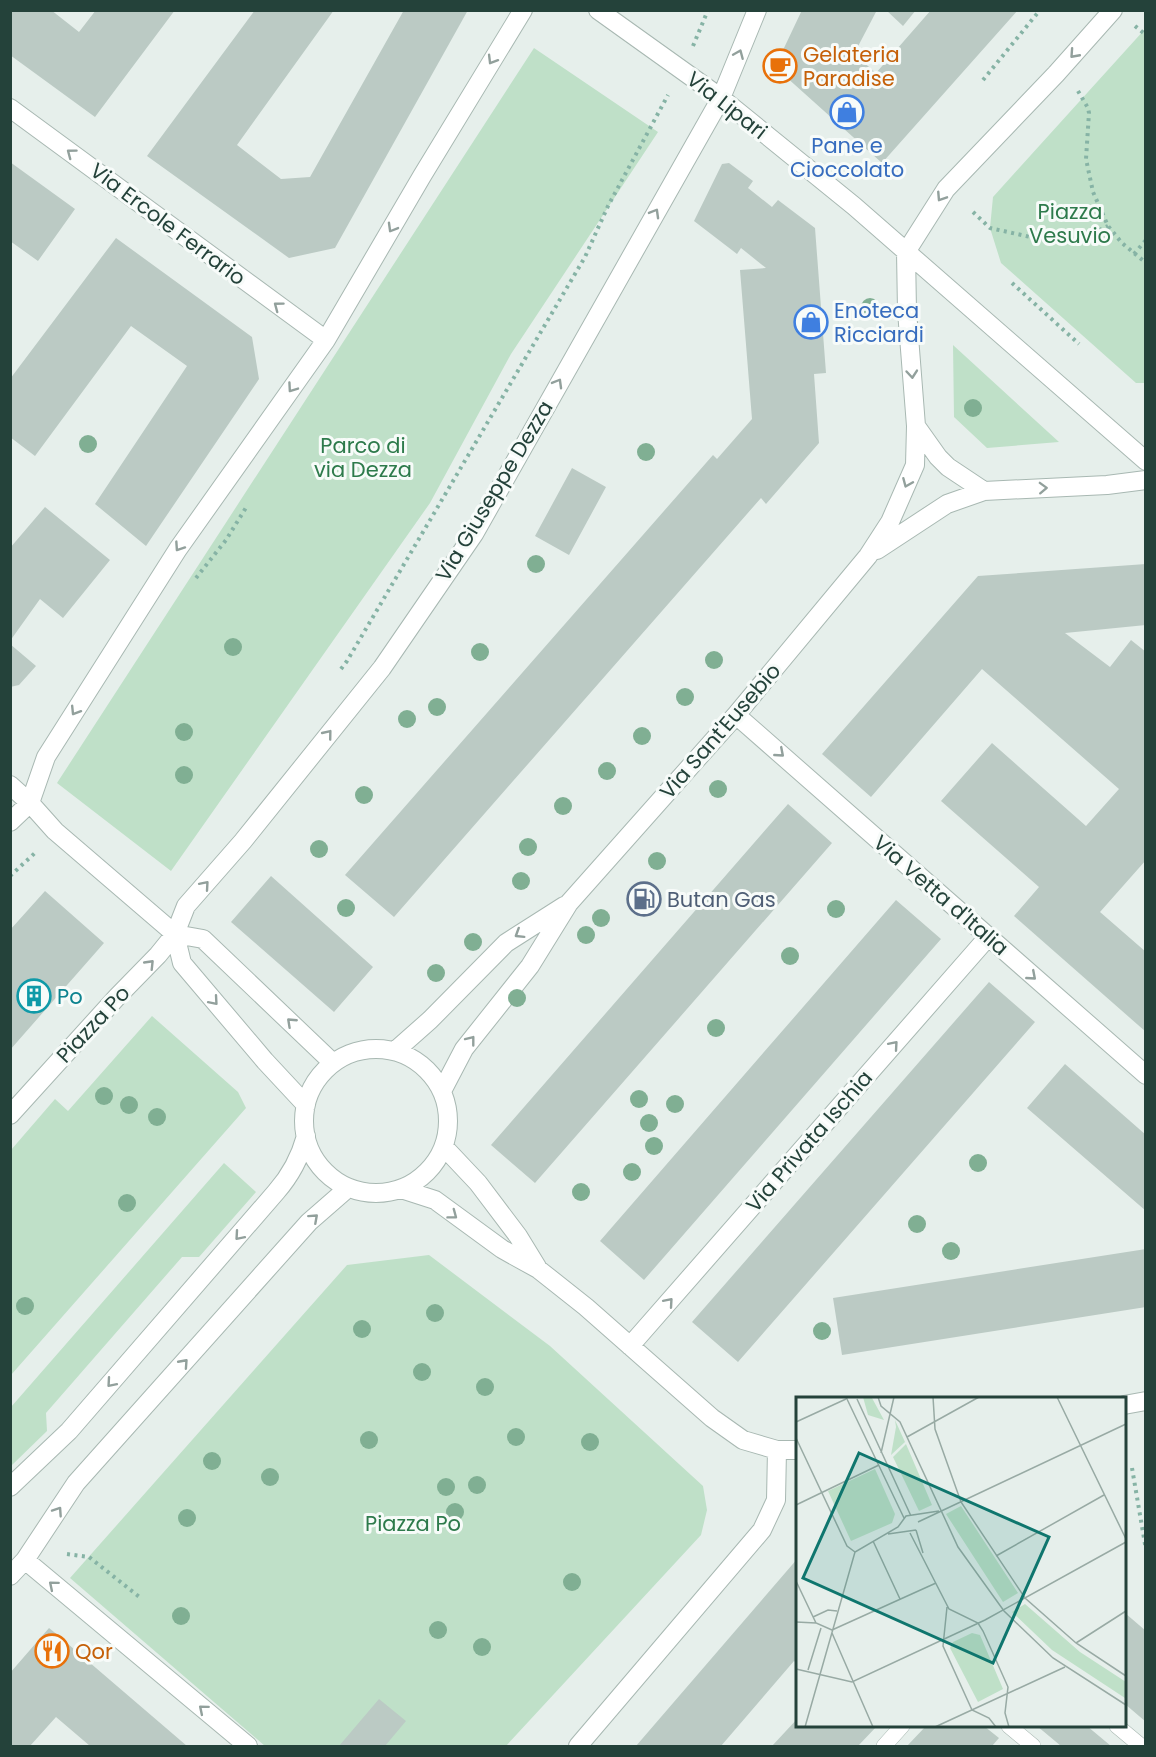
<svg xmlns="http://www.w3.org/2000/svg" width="1156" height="1757" viewBox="0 0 1156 1757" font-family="Poppins,sans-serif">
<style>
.green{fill:#bfe0c8}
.building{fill:#bbcac4}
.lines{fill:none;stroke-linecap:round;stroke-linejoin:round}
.service-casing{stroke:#a8b8b2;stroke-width:16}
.minor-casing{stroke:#a8b8b2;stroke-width:20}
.path{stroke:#86b3a5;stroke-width:4;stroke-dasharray:3 4.5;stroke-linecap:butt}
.service{stroke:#fff;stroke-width:15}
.minor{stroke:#fff;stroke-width:18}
.tree{fill:#80af93}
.oneway{stroke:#92a09c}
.labels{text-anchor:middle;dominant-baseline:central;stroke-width:6;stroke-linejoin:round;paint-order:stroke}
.food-label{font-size:21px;fill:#c56008;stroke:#f7fbf9;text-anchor:start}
.street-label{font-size:21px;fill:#24423a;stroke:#f7fbf9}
.shop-label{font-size:21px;fill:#366cbe;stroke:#f7fbf9}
.park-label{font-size:21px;fill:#2d7a4b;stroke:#f7fbf9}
.service-label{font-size:21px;fill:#4e5e75;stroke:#f7fbf9;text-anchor:start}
.culture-label{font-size:21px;fill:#0d838f;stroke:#f7fbf9;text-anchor:start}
.inset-road{fill:none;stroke:#98aaa4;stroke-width:1.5}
.view{fill:#0f766e;fill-opacity:0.15;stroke:#0f766e;stroke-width:3}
.inset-edge{fill:none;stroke:#24423a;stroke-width:3}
</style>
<rect width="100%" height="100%" fill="#e6efeb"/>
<path class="green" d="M1145,29L1146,383H1136L1001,263L990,228L993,197Z
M534,48L658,132L511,354L430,503L171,871L57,783Z
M953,345L1059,442L987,448L954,417Z
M152,1016L238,1092L246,1108L11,1375V1150L55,1099L68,1111Z
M224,1163L256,1192L199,1257H182L46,1413L47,1431L11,1466V1407Z
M429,1255L550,1346L703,1486L707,1510L701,1535L506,1746H265L70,1578L347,1265Z"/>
<path class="building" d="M10,10H51L79,32L96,10H175L95,117L10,55Z
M255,10H334L237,145L281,179L310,177L404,10H468L335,248L289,258L147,156Z
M802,10H877L854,54L876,73L931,10H1018L882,163L775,67Z
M886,10H916L903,26Z
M10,162L75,209L38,261L10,241Z
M729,163L753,181L748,188L772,207L778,200L815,228L826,373L814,374L819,443L766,504L761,498L394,917L345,875L713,455L717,459L752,419L740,270L766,268L741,248L737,254L694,221L722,164Z
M116,238L252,337L259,379L146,546L95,504L187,366L131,326L35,456L10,437V379Z
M572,468L606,487L569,555L535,536Z
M45,507L110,560L63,618L40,599L10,641V548Z
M1146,564V625L1065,633L1110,667L1131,640L1146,652V860L1100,912L1146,952V1032L1014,916L1039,887L941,801L992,743L1086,826L1119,789L982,669L871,797L822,754L978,576Z
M10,644L36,666L19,685L10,687Z
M788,804L832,843L535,1183L491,1145Z
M271,876L373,967L334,1012L231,922Z
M45,891L104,943L10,1050V930Z
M896,900L941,939L644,1280L600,1241Z
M989,982L1035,1022L738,1362L692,1322Z
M1065,1064L1146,1135V1211L1027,1108Z
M1146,1249V1307L842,1355L833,1298Z
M798,1558V1664L794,1661L721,1746H636Z
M1125,1613L1146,1631V1722L1125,1704Z
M49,1628L54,1632L187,1746H90L56,1717L30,1746H10V1673Z
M379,1699L406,1721L385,1746H339Z
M798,1718V1726H877L858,1746H772Z
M926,1726H984L999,1738L992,1746H907Z
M1037,1726H1087L1111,1746H1061Z"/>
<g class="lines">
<defs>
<path id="service" d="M1009,1726L1033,1746
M1117,1726L1141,1746
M884,1746L902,1726"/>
<path id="minor" d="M598,10L721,98L854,206L1146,461
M10,108L326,340
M916,426L938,457L948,467L984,491
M877,550L947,504L984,491L1107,485L1146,480
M736,715L1146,1075
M10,785L30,803L55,831L175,934
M10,822L30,803L46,757L178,549L326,340L422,176L523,10
M175,934L182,963L265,1061L306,1105
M175,934L203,939L333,1063
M304 1121a72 72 0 1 1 144 0a72 72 0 1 1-144 0Z
M395,1051L430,1020L506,943L564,906
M442,1091L464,1049L530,966L569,903L736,715L868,556L890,522L915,465L916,426L907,311L906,252L946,189L1056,74L1113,10
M10,1115L117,997L158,955L175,934L186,906L243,841L382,668L474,534L721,98L757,10
M444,1147L478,1183L518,1236L537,1267
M401,1189L435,1200L502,1249L538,1269L586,1307L712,1418L743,1440L777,1450H798
M630,1346L988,937
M1124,1405L1146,1401
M10,1487L69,1431L276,1192C291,1175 300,1158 306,1136
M25,1560L248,1746
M10,1576L25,1560L76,1483L309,1222L348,1188
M578,1746L762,1530L776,1500L777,1450"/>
</defs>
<use href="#service" class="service-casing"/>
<use href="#minor" class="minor-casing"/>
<path class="path" d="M1135,26L1146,35
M693,46L708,10
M983,80L1040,10
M1078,91L1088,108L1089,113L1086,159L1093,192L1108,226L1122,243L1146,263
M973,212L990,228L1035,238L1063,239L1091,234L1108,226
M1134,254L1146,240
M1012,283L1079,344
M196,578L226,540L247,506
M341,669L347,661L585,257L608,206L668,95
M10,876L36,852
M1132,1468L1146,1550
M67,1554L89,1557L142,1599"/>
<use href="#service" class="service"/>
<use href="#minor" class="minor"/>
</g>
<g class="tree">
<circle cx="870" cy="307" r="9"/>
<circle cx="973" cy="408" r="9"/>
<circle cx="88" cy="444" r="9"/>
<circle cx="646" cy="452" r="9"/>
<circle cx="536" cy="564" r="9"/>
<circle cx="233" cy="647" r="9"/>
<circle cx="480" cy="652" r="9"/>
<circle cx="714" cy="660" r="9"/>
<circle cx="685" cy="697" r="9"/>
<circle cx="437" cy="707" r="9"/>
<circle cx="407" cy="719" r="9"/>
<circle cx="184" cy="732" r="9"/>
<circle cx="642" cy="736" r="9"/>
<circle cx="607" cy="771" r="9"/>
<circle cx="184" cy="775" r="9"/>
<circle cx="718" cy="789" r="9"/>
<circle cx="364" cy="795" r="9"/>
<circle cx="563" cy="806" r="9"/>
<circle cx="528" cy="847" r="9"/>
<circle cx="319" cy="849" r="9"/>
<circle cx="657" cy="861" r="9"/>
<circle cx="521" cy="881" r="9"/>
<circle cx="346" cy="908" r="9"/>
<circle cx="836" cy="909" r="9"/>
<circle cx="601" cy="918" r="9"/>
<circle cx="586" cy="935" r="9"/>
<circle cx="473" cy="942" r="9"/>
<circle cx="790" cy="956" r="9"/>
<circle cx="436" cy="973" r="9"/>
<circle cx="517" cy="998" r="9"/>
<circle cx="716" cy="1028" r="9"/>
<circle cx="104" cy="1096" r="9"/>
<circle cx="639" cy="1099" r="9"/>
<circle cx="675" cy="1104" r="9"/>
<circle cx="129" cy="1105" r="9"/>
<circle cx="157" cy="1117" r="9"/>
<circle cx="649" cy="1123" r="9"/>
<circle cx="654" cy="1146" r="9"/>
<circle cx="978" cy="1163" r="9"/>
<circle cx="632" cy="1172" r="9"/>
<circle cx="581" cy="1192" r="9"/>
<circle cx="127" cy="1203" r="9"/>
<circle cx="917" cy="1224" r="9"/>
<circle cx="951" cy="1251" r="9"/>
<circle cx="25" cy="1306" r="9"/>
<circle cx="435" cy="1313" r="9"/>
<circle cx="362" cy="1329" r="9"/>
<circle cx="822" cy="1331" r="9"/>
<circle cx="422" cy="1372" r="9"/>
<circle cx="485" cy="1387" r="9"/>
<circle cx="516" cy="1437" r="9"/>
<circle cx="369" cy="1440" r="9"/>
<circle cx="590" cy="1442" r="9"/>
<circle cx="212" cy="1461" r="9"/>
<circle cx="270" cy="1477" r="9"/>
<circle cx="477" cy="1485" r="9"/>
<circle cx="446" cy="1487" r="9"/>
<circle cx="455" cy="1512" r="9"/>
<circle cx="187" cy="1518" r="9"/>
<circle cx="572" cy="1582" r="9"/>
<circle cx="181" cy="1616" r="9"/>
<circle cx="438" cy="1630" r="9"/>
<circle cx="482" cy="1647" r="9"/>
</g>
<defs><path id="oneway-chevron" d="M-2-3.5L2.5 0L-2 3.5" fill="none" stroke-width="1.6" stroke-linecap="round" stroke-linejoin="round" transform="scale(1.5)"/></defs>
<g class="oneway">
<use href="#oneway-chevron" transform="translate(739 54) rotate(-67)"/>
<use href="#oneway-chevron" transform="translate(1074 54) rotate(132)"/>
<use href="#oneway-chevron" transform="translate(492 60) rotate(121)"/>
<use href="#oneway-chevron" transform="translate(71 153) rotate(-143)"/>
<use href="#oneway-chevron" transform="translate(941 197) rotate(123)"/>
<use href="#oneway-chevron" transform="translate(655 213) rotate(-60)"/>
<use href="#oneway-chevron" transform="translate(392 228) rotate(120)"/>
<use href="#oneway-chevron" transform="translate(278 306) rotate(-143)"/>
<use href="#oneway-chevron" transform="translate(912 374) rotate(85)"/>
<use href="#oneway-chevron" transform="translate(558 383) rotate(-60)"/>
<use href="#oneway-chevron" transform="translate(292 388) rotate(125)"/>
<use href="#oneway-chevron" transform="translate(907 483) rotate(113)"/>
<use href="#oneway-chevron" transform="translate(1043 488) rotate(-2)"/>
<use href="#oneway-chevron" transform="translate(179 547) rotate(124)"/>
<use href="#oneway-chevron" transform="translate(75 711) rotate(122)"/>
<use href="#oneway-chevron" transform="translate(328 734) rotate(-51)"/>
<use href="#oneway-chevron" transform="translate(780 753) rotate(41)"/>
<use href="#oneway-chevron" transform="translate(205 885) rotate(-49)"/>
<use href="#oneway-chevron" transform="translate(519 934) rotate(148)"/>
<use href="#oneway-chevron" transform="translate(150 964) rotate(-46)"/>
<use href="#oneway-chevron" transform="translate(1032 976) rotate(41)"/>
<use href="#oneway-chevron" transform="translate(214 1001) rotate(49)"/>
<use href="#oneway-chevron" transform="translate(291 1022) rotate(-137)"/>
<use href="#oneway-chevron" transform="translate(471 1040) rotate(-52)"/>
<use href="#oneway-chevron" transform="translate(894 1045) rotate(-49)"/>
<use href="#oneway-chevron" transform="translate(453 1215) rotate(37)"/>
<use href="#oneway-chevron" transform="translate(314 1218) rotate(-42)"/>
<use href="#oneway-chevron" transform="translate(239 1236) rotate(131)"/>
<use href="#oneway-chevron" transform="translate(669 1302) rotate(-49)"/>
<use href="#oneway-chevron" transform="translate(184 1363) rotate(-48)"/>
<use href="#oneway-chevron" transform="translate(111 1383) rotate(131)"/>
<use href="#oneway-chevron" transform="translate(58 1511) rotate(-56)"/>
<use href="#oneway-chevron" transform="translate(53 1585) rotate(-140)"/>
<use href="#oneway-chevron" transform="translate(203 1709) rotate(-140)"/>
</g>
<defs>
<symbol id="cafe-ring" viewBox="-11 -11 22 22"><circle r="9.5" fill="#f7fbf9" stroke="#e8710a" stroke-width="1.5"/><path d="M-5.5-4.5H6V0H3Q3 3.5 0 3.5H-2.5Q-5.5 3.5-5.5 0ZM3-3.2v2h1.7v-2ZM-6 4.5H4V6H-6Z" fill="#e8710a"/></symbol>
<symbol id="shop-ring" viewBox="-11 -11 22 22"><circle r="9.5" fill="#f7fbf9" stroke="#3f7fe0" stroke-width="1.5"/><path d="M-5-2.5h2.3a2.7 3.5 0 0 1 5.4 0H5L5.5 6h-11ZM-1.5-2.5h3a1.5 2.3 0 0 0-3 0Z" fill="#3f7fe0"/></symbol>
<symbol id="fuel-ring" viewBox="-11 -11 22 22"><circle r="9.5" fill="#f7fbf9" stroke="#5c6f8a" stroke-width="1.5"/><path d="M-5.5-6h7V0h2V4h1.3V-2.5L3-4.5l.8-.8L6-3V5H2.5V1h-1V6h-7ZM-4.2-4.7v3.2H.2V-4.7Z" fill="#5c6f8a"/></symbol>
<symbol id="building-ring" viewBox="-11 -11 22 22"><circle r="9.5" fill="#f7fbf9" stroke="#0f9aa8" stroke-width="1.5"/><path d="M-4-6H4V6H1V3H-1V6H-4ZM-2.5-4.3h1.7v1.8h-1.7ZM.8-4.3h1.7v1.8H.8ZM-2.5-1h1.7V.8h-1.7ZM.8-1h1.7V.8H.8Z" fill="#0f9aa8"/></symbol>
<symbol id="restaurant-ring" viewBox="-11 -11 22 22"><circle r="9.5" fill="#f7fbf9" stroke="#e8710a" stroke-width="1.5"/><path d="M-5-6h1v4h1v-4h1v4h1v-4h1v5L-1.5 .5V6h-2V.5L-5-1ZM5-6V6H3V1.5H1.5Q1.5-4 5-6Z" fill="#e8710a"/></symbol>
</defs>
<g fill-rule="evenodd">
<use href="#cafe-ring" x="761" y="47" width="38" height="38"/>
<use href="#shop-ring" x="828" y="93" width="38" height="38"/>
<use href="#shop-ring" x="792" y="303" width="38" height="38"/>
<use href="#fuel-ring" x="625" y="880" width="38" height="38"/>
<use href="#building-ring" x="15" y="977" width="38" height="38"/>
<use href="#restaurant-ring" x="33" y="1632" width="38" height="38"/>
</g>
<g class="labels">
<g class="food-label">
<text x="803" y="54">Gelateria<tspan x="803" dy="24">Paradise</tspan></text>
<text x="75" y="1651">Qor</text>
</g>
<g class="street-label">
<text transform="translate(727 105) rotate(38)">Via Lipari</text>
<text transform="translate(168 224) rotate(37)">Via Ercole Ferrario</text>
<text transform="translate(494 491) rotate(-59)">Via Giuseppe Dezza</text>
<text transform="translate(720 731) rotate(-49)">Via Sant'Eusebio</text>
<text transform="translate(941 895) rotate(41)">Via Vetta d'Italia</text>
<text transform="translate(93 1024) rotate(-47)">Piazza Po</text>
<text transform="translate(809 1141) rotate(-49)">Via Privata Ischia</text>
</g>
<g class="shop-label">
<text x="847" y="145">Pane e<tspan x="847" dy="24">Cioccolato</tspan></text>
<text x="834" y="310" text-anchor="start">Enoteca<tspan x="834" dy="24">Ricciardi</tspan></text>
</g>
<g class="park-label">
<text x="1070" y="211">Piazza<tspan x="1070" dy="24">Vesuvio</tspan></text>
<text x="363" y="445">Parco di<tspan x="363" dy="24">via Dezza</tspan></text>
<text x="413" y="1523">Piazza Po</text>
</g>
<g class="service-label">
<text x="667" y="899">Butan Gas</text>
</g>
<g class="culture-label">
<text x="57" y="996">Po</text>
</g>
</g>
<g transform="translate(796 1397)">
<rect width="330" height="330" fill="#e6efeb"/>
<path d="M67,0L76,1L88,23L72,18ZM99,23L109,45L95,58L100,30ZM110,47L136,108L123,114L97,60ZM79,72L99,117L96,126L55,144L32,94ZM165,109L222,196L207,205L150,117ZM229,207L284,255L330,285L329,301L256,253L216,215ZM176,236L184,238L207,292L182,305L154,251L157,245Z" fill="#bfe0c8"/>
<path class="inset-road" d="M50,0L108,121M82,0L85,9L104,25L162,150L208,214L257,261L330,308M137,0L139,32L165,105L229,201L280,246L330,279M261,0L330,142M61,2L115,119M0,25L50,2M111,40L183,0M0,41L51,149L59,155M85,56L98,0M0,108L83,68M122,125L330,27M120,133L127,156M114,136L153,212L182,226L187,234L212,290L209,316L213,330M92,137L120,133M77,144L104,202M200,159L308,98M0,184L20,226L36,233M151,210L147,249L176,313L193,321L200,330M17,220L32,213L41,214M0,225L20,226M36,233L140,186M36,236L77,330M280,246L330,214M0,272L56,285L189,223L330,145M12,273L25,231M9,330L59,155L102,130L110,119L143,114M139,330L269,270"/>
<path class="view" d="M63,56L253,140L197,266L7,181Z"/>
<rect width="330" height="330" class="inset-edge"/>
</g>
<rect width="1156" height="1757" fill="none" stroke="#24423a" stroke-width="24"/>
</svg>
